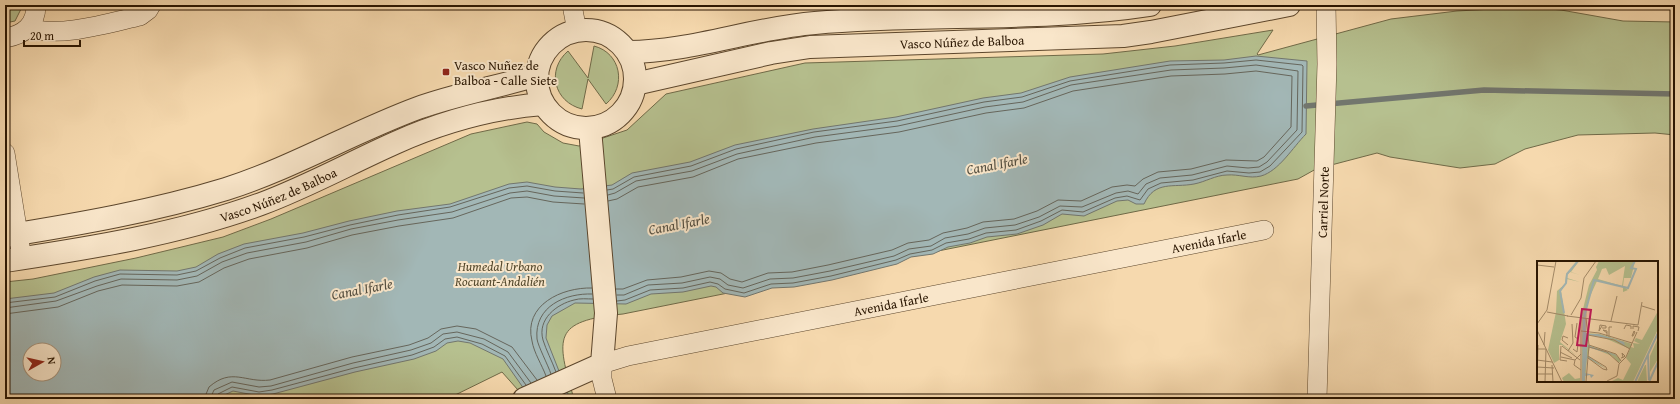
<svg xmlns="http://www.w3.org/2000/svg" width="1680" height="404" viewBox="0 0 1680 404" font-family="'Gentium Book Plus',serif">
<style>
.green{fill:#b6c08f;stroke:#706a48;fill-rule:evenodd}
.water{fill:#a2b7b6;stroke:#72766e;fill-rule:evenodd}
.lines{fill:none;stroke-linecap:round;stroke-linejoin:round}
.shore{stroke:#66665c;stroke-width:1}
.stream{stroke:#72766e;stroke-width:5.5}
.minor-casing{stroke:#5c462c;stroke-width:20}
.tertiary-casing{stroke:#5c462c;stroke-width:24}
.minor{stroke:#f9e6ca;stroke-width:19}
.tertiary{stroke:#f9e6ca;stroke-width:22}
.poi-dot{fill:#8f2418;stroke:#f9e6ca;stroke-width:1.5}
.labels{text-anchor:middle;dominant-baseline:central;stroke-width:4;stroke-linejoin:round;paint-order:stroke}
.street-label{font-size:13px;fill:#291501;stroke:#f9e6ca}
.poi-label{font-size:13px;fill:#291501;stroke:#f9e6ca;text-anchor:start}
.park-label{font-size:13px;font-style:italic;fill:#53482c;stroke:#f9e6ca}
.water-label{font-size:14px;font-style:italic;fill:#534e40;stroke:#f9e6ca}
.inset-river{fill:none;stroke:#a2b7b6;stroke-width:2}
.inset-road{fill:none;stroke:#a48b69;stroke-width:1}
.view{fill:#c2185b;fill-opacity:0.15;stroke:#c2185b;stroke-width:2}
.inset-edge{fill:none;stroke:#291501;stroke-width:2}
</style>
<rect width="100%" height="100%" fill="#f6d9ae"/>
<filter id="stains"><feTurbulence type="fractalNoise" baseFrequency=".005" numOctaves="4"/><feColorMatrix values="0 0 0 0 .2 0 0 0 0 .09 0 0 0 0 .02 0 0 0 .5 -.17"/></filter>
<radialGradient id="worn" r=".72"><stop offset=".6" stop-color="#630" stop-opacity="0"/><stop offset="1" stop-color="#630" stop-opacity=".3"/></radialGradient>
<path class="green" d="M5,5H20L21,9L15,21L5,23Z
M1529,7L1561,10L1623,21L1675,22V135L1655,133L1578,135L1525,149L1495,164L1460,168L1390,157L1377,153L1316,169L1298,179L623,314C552,321 556,337 574,399H526L502,372L447,399H5V282L33,279L136,258L223,237L271,219L471,134L527,122L537,124L544,132L563,143L579,146L627,130L666,94L805,63L1103,54L1175,46L1273,30L1257,54L1258,55L1391,19L1457,11ZM30,350H54V374H30Z
M594,46C621,53 627,86 606,104L588,79L582,109C554,102 546,70 568,51L588,78Z"/>
<path class="water" d="M1256,56L1307,61L1306,134C1293,147 1279,171 1261,176C1249,179 1239,174 1227,175C1216,175 1205,182 1194,184C1173,188 1155,180 1144,204H1136L1128,200L1117,201L1084,216L1062,214L1043,225L1017,234L987,237L970,243L948,247L933,254L911,257L897,264L832,280L794,287L772,288L745,297L723,293L716,287L711,286L683,292L651,294L626,304L575,303L552,316L547,325L546,338L570,399H531L503,359L470,343L458,341L447,343L436,351L414,359L355,372L273,394L259,396L233,391L216,399H5V299L54,293L94,277L120,270L177,271L196,267L218,254L244,244L303,233L349,221L397,211L450,204L509,184L527,182L555,187L581,189L612,185L632,173L690,162L735,145L813,129L896,117L983,98L1021,93L1070,77L1170,61L1224,60ZM30,350H54V374H30Z"/>
<g class="lines">
<path class="shore" d="M607,190L613,189L634,177L691,166L736,149L814,132L897,121L984,102L1022,97L1070,81L1170,65L1224,63L1256,60L1302,65L1303,66L1302,132L1270,166L1260,172L1249,173L1227,171L1193,180L1161,183L1148,189L1140,200L1127,196L1115,198L1083,212L1062,210L1041,221L1016,230L986,233L969,239L946,243L932,250L910,254L896,260L831,276L793,283L771,284L744,293L725,289L718,284L710,282L683,288L650,290L625,300L617,301
M608,195L615,193L636,181L692,171L737,154L815,137L898,126L985,107L1023,102L1071,85L1171,70L1224,68L1256,65L1298,71L1297,130L1267,162L1259,167L1248,168L1227,166L1192,175L1160,178L1146,184L1138,194L1128,191L1116,193L1082,207L1060,206L1039,217L1015,225L985,228L968,234L945,238L931,246L909,249L894,256L830,271L793,278L770,279L743,288L728,285L720,279L710,277L682,283L648,285L624,295H617
M608,201L617,199L638,187L693,177L738,159L816,143L899,132L986,113L1024,108L1073,91L1171,76L1225,74L1256,71L1292,76L1291,127L1264,157L1257,161L1226,160L1191,169L1158,172L1143,179L1135,186L1127,185L1112,187L1081,201L1058,200L1037,211L1014,219L983,222L967,228L943,233L929,240L908,243L892,250L828,265L792,272L768,273L742,282L730,279L721,273L709,271L681,277L647,280L623,289H616
M5,303L55,297L95,281L120,274L177,275L196,271L220,258L245,248L304,237L350,225L398,215L450,207L509,188L527,186L555,191L583,193
M5,308L56,301L97,286L121,279L177,280L197,276L222,262L247,253L306,242L351,229L398,220L452,212L510,193L527,191L554,196L584,198
M5,314L58,307L98,291L122,285L177,286L199,282L224,268L249,259L307,248L352,235L399,226L453,218L511,198L527,197L553,202L584,204
M556,372C552,361 546,350 543,340C537,319 557,304 574,300C580,298 587,299 593,299
M551,374C548,365 538,346 537,339C534,306 566,293 592,294
M546,376C542,365 534,353 532,341C523,305 562,287 592,288
M204,399L209,387C232,367 245,383 270,380L352,357L409,345L428,338L441,329L457,326L476,329L512,347L537,380
M210,399L214,390L232,382L259,387L271,386L353,363L411,350L431,343L443,334L457,332L484,339L508,352L531,383
M215,399L218,394L232,387L259,392L272,390L354,368L412,355L434,347L445,339L457,337L482,344L505,356L526,385"/>
<path class="stream" d="M1306,106L1484,90L1675,94"/>
<defs>
<g id="minor">
<path d="M572,5L577,31"/>
<path d="M29,28C60,38 109,23 140,16L148,10L151,5"/>
<path d="M5,38C24,35 36,25 36,5"/>
<path d="M5,153L22,259"/>
<path id="s1" d="M607,399L602,379V364L628,356L1264,230"/>
<path id="s2" d="M1317,399L1327,64L1326,5"/>
</g>
<g id="tertiary">
<circle cx="586" cy="79" r="49"/>
<path d="M628,52C690,52 752,28 815,23C926,13 1040,22 1150,5"/>
<path id="s3" d="M635,84L771,53L810,47L1123,36L1151,32L1289,5"/>
<path d="M5,236C79,224 154,211 226,189C292,168 353,132 418,108C457,94 498,87 537,75"/>
<path id="s4" d="M5,261C91,248 179,234 261,204C307,187 350,163 395,143C442,122 492,108 543,104"/>
<path d="M524,399L602,364L606,313L590,129"/>
</g>
</defs>
<use href="#minor" class="minor-casing"/>
<use href="#tertiary" class="tertiary-casing"/>
<use href="#minor" class="minor"/>
<use href="#tertiary" class="tertiary"/>
</g>
<rect class="poi-dot" x="442" y="68" width="8" height="8" rx="2"/>
<g class="labels">
<g class="street-label">
<text stroke="none"><textPath href="#s3" startOffset="331">Vasco Núñez de Balboa</textPath></text>
<text stroke="none"><textPath href="#s4" startOffset="282">Vasco Núñez de Balboa</textPath></text>
<text stroke="none"><textPath href="#s2" startOffset="197">Carriel Norte</textPath></text>
<text stroke="none"><textPath href="#s1" startOffset="655">Avenida Ifarle</textPath></text>
<text stroke="none"><textPath href="#s1" startOffset="331">Avenida Ifarle</textPath></text>
</g>
<g class="poi-label">
<text x="454" y="65">Vasco Nuñez de<tspan x="454" dy="15">Balboa - Calle Siete</tspan></text>
</g>
<g class="park-label">
<text x="500" y="266">Humedal Urbano<tspan x="500" dy="15">Rocuant-Andalién</tspan></text>
</g>
<g class="water-label">
<text transform="translate(997 164) rotate(-11)">Canal Ifarle</text>
<text transform="translate(679 224) rotate(-11)">Canal Ifarle</text>
<text transform="translate(362 289) rotate(-11)">Canal Ifarle</text>
</g>
</g>
<g transform="translate(1537 261)">
<rect width="121" height="121" fill="#f6d9ae"/>
<path d="M42,0L34,11L43,14L33,11L30,14V17L43,21L30,18L28,23L24,30L29,63L23,81L40,95L25,84H22V99L17,102L11,89L19,51L20,30L28,23L29,14ZM62,0H98L94,17H87L86,25L91,29L86,31V26L60,20L50,42L49,72L63,73L95,83L93,88L63,75L52,74L51,84L78,93L84,99L82,102L75,95L53,86L51,95L70,108L50,97L48,121H45V52L52,24L60,9L59,6ZM88,5L85,25L61,18L65,8L69,7L72,14ZM121,50V68L96,121H73L81,117L86,119L94,103L89,97L94,86L97,87L96,82L103,83L97,80L99,77L105,79ZM121,77V98L113,111V95ZM109,104L110,121H100L108,104ZM32,112L38,118L43,117V121H27L25,117Z" fill="#b6c08f" fill-rule="evenodd"/>
<path d="M46,56L48,57L49,73H61L94,83L87,81L88,85L77,78L50,74V84L79,94L80,95L50,86V95L55,98L69,108L50,96L48,112L57,114L54,117L53,114L48,115V121H45Z" fill="#a2b7b6"/>
<path class="inset-river" d="M27,52L23,30L29,22L30,13L41,0M47,56L57,19L91,27L99,8L94,7L98,0M111,94L112,119M98,121L121,72M112,121L121,101"/>
<path class="inset-road" d="M0,4L17,6M105,45L118,49M10,51L31,55M34,54L44,37L47,17L59,0M30,55L101,64L105,41M74,60L80,35M40,62L38,76L41,78M0,63L10,49L19,0M65,67H69V65L63,64L62,70L65,65M87,68L89,64L94,65V68M96,68V65L102,66L101,70M0,69L25,121M44,70V55M97,70L98,71L96,75H95ZM44,72V70L62,72L95,82M44,72V121M51,74L77,79L93,88M69,75L70,74V70L66,69L70,72M72,76V66H75M31,77L26,75L25,79L31,84M7,84L8,71M52,84L79,93L84,100M24,85L23,99L30,100M25,85L43,99M52,86L70,91L82,102M0,88H9L8,121M36,88L40,91L41,83M31,90L36,82L35,63M23,91L35,97M51,95L69,106M24,96L38,99M51,97L66,108L70,109L69,106M84,97L87,96L88,95L85,92L86,96M0,99L15,101M15,104L16,121M0,106L17,107M44,109L37,104L38,99L44,93M0,113H16M70,120L80,115L82,103L89,96L100,71M0,121L1,84M49,121L52,84L49,57"/>
<path class="view" d="M45,48L54,49L49,85L40,84Z"/>
<rect width="121" height="121" class="inset-edge"/>
</g>
<rect width="1680" height="404" fill="none" stroke="#f6d9ae" stroke-width="20"/>
<rect x="6" y="6" width="1668" height="392" fill="none" stroke="#291501" stroke-width="2"/>
<rect x="10" y="10" width="1660" height="384" fill="none" stroke="#291501"/>
<g transform="translate(42 362) rotate(82)"><circle r="19" fill="#f9e6ca" stroke="#a6927a"/>
<path d="M0-3L7 15L0 10L-7 15Z" fill="#8f2418"/>
<text y="-6" font-size="11" font-weight="bold" text-anchor="middle" fill="#291501">N</text>
</g>
<path d="M24 40v6h56v-6" fill="none" stroke="#291501" stroke-width="2"/>
<text x="30" y="40" font-size="12" fill="#291501" stroke="#f9e6ca" stroke-width="3" paint-order="stroke">20 m</text>
<rect width="100%" height="100%" filter="url(#stains)"/>
<rect width="100%" height="100%" fill="url(#worn)"/>
</svg>
